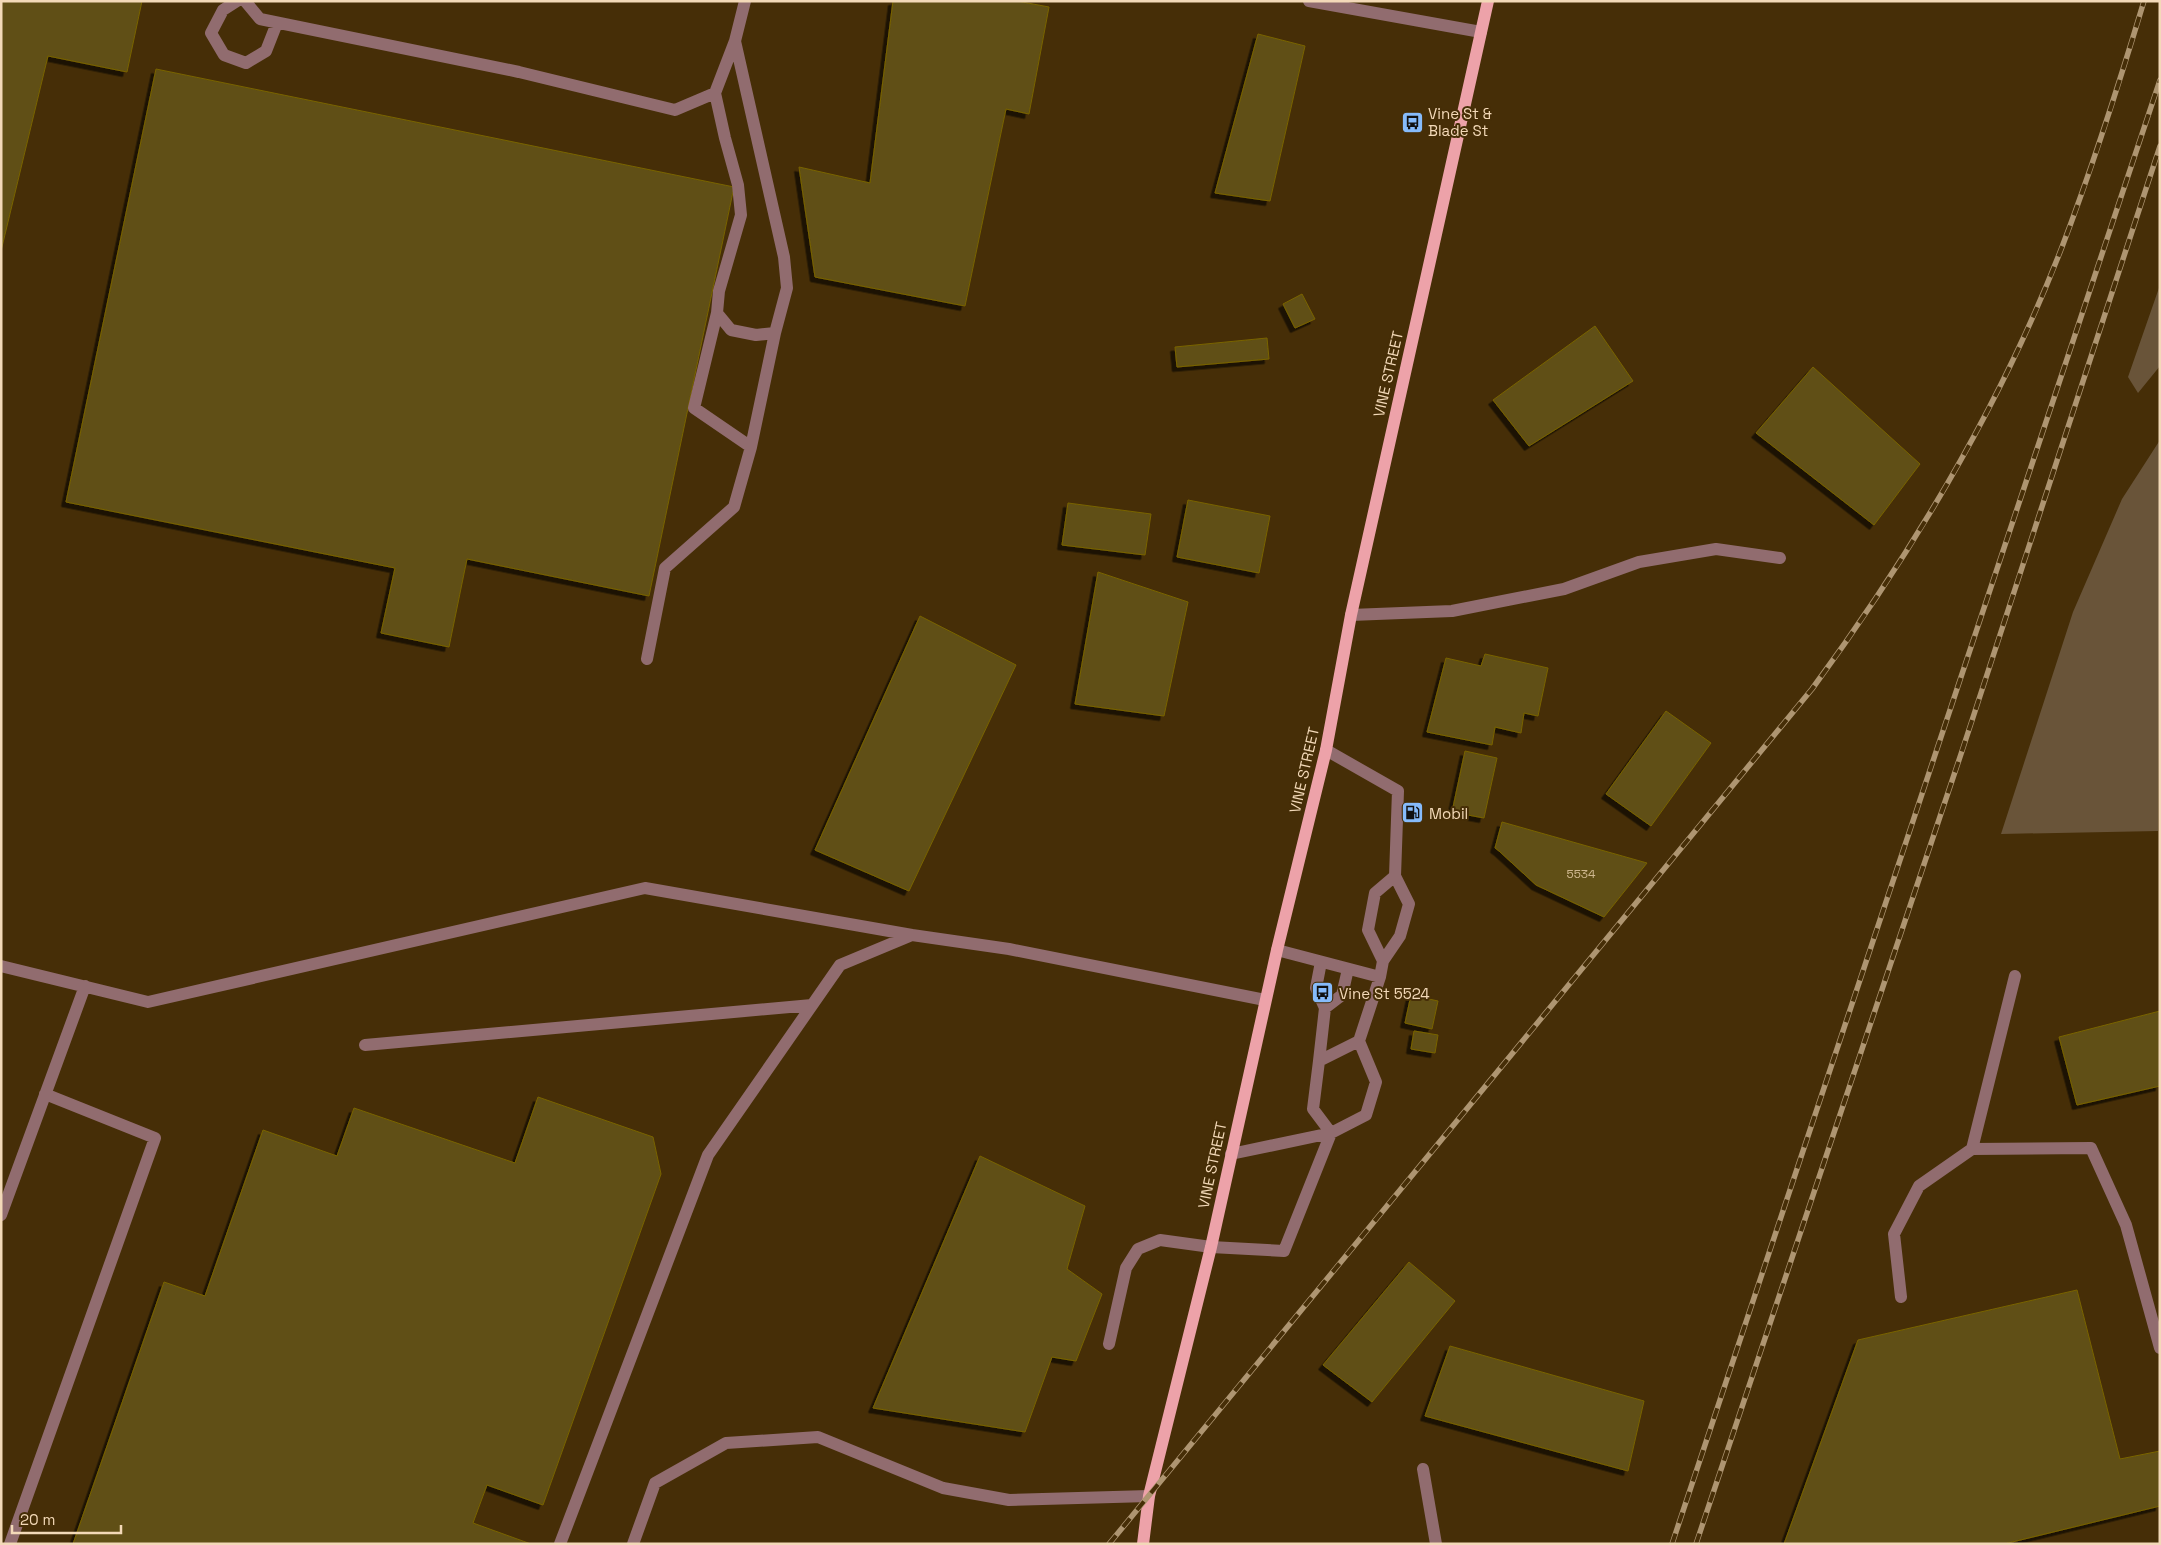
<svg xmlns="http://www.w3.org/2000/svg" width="2161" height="1545" viewBox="0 0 2161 1545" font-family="'Space Grotesk',sans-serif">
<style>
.green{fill:#695439}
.building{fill:#605012;stroke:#796300;filter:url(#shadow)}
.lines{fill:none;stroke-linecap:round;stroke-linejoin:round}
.minor{stroke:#916c6f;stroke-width:12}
.major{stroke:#eda2a9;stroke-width:12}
.rail-casing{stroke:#ae9571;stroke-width:5.5}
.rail{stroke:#462e07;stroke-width:4;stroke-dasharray:11;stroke-linecap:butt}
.labels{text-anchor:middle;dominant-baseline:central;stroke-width:4;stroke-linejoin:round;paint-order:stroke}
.number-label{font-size:12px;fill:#ceb78e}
.poi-label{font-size:15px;fill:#f3d9b8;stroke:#462e07;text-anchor:start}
.street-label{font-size:15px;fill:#f3d9b8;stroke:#462e07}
</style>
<defs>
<filter id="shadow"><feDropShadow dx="-4.5" dy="4.5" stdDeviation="0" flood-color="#0009"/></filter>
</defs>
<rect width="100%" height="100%" fill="#462e07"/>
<path class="green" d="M2160,285V366L2138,393L2128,377Z
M2160,440L2158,831L2001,834L2073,612L2122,499Z"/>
<path class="building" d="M1,1H142L127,72L48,56L1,251Z
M893,1H1017L1049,7L1029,114L1006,109L965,306L815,277L799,167L870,183Z
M1258,34L1305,46L1270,201L1215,193Z
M156,69L734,187L649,596L467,559L449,647L381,633L395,568L66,502Z
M1302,294L1315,319L1295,328L1283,304Z
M1595,326L1633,381L1529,446L1493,400Z
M1267,338L1269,359L1177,367L1175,347Z
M1813,367L1920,464L1874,525L1756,433Z
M1188,500L1270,516L1259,573L1177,557Z
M1068,503L1151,514L1145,555L1062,545Z
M1098,572L1188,602L1164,716L1075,704Z
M920,616L1016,665L909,891L815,850Z
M1485,654L1548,668L1538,716L1524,713L1521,733L1495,727L1492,745L1427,732L1446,658L1481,666Z
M1666,711L1711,743L1651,826L1606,794Z
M1465,751L1497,758L1484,818L1452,812Z
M1502,822L1647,863L1604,917L1536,885L1499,851L1495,848Z
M1411,995L1438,1001L1432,1029L1405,1023Z
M2160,1011V1086L2077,1105L2059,1037Z
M1414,1031L1438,1035L1435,1053L1411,1049Z
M538,1097L653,1137L661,1174L543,1505L487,1485L473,1523L531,1544H73L164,1282L205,1296L263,1130L337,1156L354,1108L515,1163Z
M980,1156L1085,1206L1067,1269L1102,1294L1076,1361L1052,1357L1025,1432L873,1408Z
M1409,1262L1455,1301L1372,1402L1323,1365Z
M2077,1290L2120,1459L2160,1451V1506L2004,1544H1784L1858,1340Z
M1450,1346L1644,1401L1628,1471L1425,1416Z"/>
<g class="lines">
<path class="minor" d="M237,1L223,10L211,33L224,55L246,63L266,51L277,23
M245,1L260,19L519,72L675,110L715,93L735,41L745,1
M1309,1L1481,32
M715,93L725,138L738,185L741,215L719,291L717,313L694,408L751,447
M717,313L731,330L756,335L775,333
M1351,615L1452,611L1564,589L1639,562L1716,549L1780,558
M647,659L665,568L734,507L751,447L775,333L787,288L784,257L735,41
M1277,950L1380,977
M1383,961L1368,930L1375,893L1395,876
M1321,962L1316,988L1325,1008L1342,995L1348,969
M1,966L148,1002L645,888L912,935
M2015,976L1972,1149L2091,1148L2126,1225L2160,1348
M365,1045L812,1005
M1319,1061L1325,1008
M1231,1154L1331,1133L1313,1109L1319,1061L1359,1041
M1,1215L85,986
M1901,1297L1894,1234L1919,1186L1972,1149
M1109,1344L1126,1268L1138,1249L1160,1240L1211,1247L1284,1251L1331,1133L1366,1115L1376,1082L1359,1041L1380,977L1383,961L1400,936L1409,904L1395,876L1398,791L1326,750
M1423,1469L1436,1544
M10,1544L155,1138L45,1094
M560,1544L708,1155L840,965L912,935L1009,949L1265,1000
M633,1544L655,1483L726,1443L818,1437L943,1488L1009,1500L1149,1496"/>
<path class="major" d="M1143,1544L1149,1496L1211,1247L1277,950L1326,750L1351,615L1488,1"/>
<defs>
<path id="rail" d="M1109,1544L1812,689C1912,553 2001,405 2062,247C2093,166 2119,84 2144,1
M1672,1544L2160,80
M1696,1544L1962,751L2160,146"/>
</defs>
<use href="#rail" class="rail-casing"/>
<use href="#rail" class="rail"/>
</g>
<defs>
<symbol id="bus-square" viewBox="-11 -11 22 22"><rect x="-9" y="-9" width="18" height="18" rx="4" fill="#86bbfb" stroke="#462e07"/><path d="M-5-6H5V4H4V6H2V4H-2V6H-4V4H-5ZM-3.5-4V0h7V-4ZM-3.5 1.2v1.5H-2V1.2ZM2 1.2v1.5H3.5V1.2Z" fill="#111"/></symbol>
<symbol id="fuel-square" viewBox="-11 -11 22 22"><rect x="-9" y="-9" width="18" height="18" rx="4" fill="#86bbfb" stroke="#462e07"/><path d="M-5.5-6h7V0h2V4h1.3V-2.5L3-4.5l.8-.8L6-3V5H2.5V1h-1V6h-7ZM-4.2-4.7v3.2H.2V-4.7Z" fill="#111"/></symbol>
</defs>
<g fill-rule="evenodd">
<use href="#bus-square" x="1400" y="110" width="25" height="25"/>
<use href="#fuel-square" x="1400" y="800" width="25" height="25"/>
<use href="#bus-square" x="1310" y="980" width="25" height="25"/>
</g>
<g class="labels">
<g class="number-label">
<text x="1581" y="874">5534</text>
</g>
<g class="poi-label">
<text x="1428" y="113">Vine St &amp;<tspan x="1428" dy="17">Blade St</tspan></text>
<text x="1429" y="813">Mobil</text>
<text x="1339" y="993">Vine St 5524</text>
</g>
<g class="street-label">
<text transform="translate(1388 374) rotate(-77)">VINE STREET</text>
<text transform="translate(1304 770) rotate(-77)">VINE STREET</text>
<text transform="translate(1212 1165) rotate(-78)">VINE STREET</text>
</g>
</g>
<rect width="2161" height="1545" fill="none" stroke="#f3d9b8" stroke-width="5"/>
<path d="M12 1525v8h109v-8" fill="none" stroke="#f3d9b8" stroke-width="2.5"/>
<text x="20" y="1525" font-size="15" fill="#f3d9b8" stroke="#462e07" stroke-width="4" paint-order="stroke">20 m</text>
</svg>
